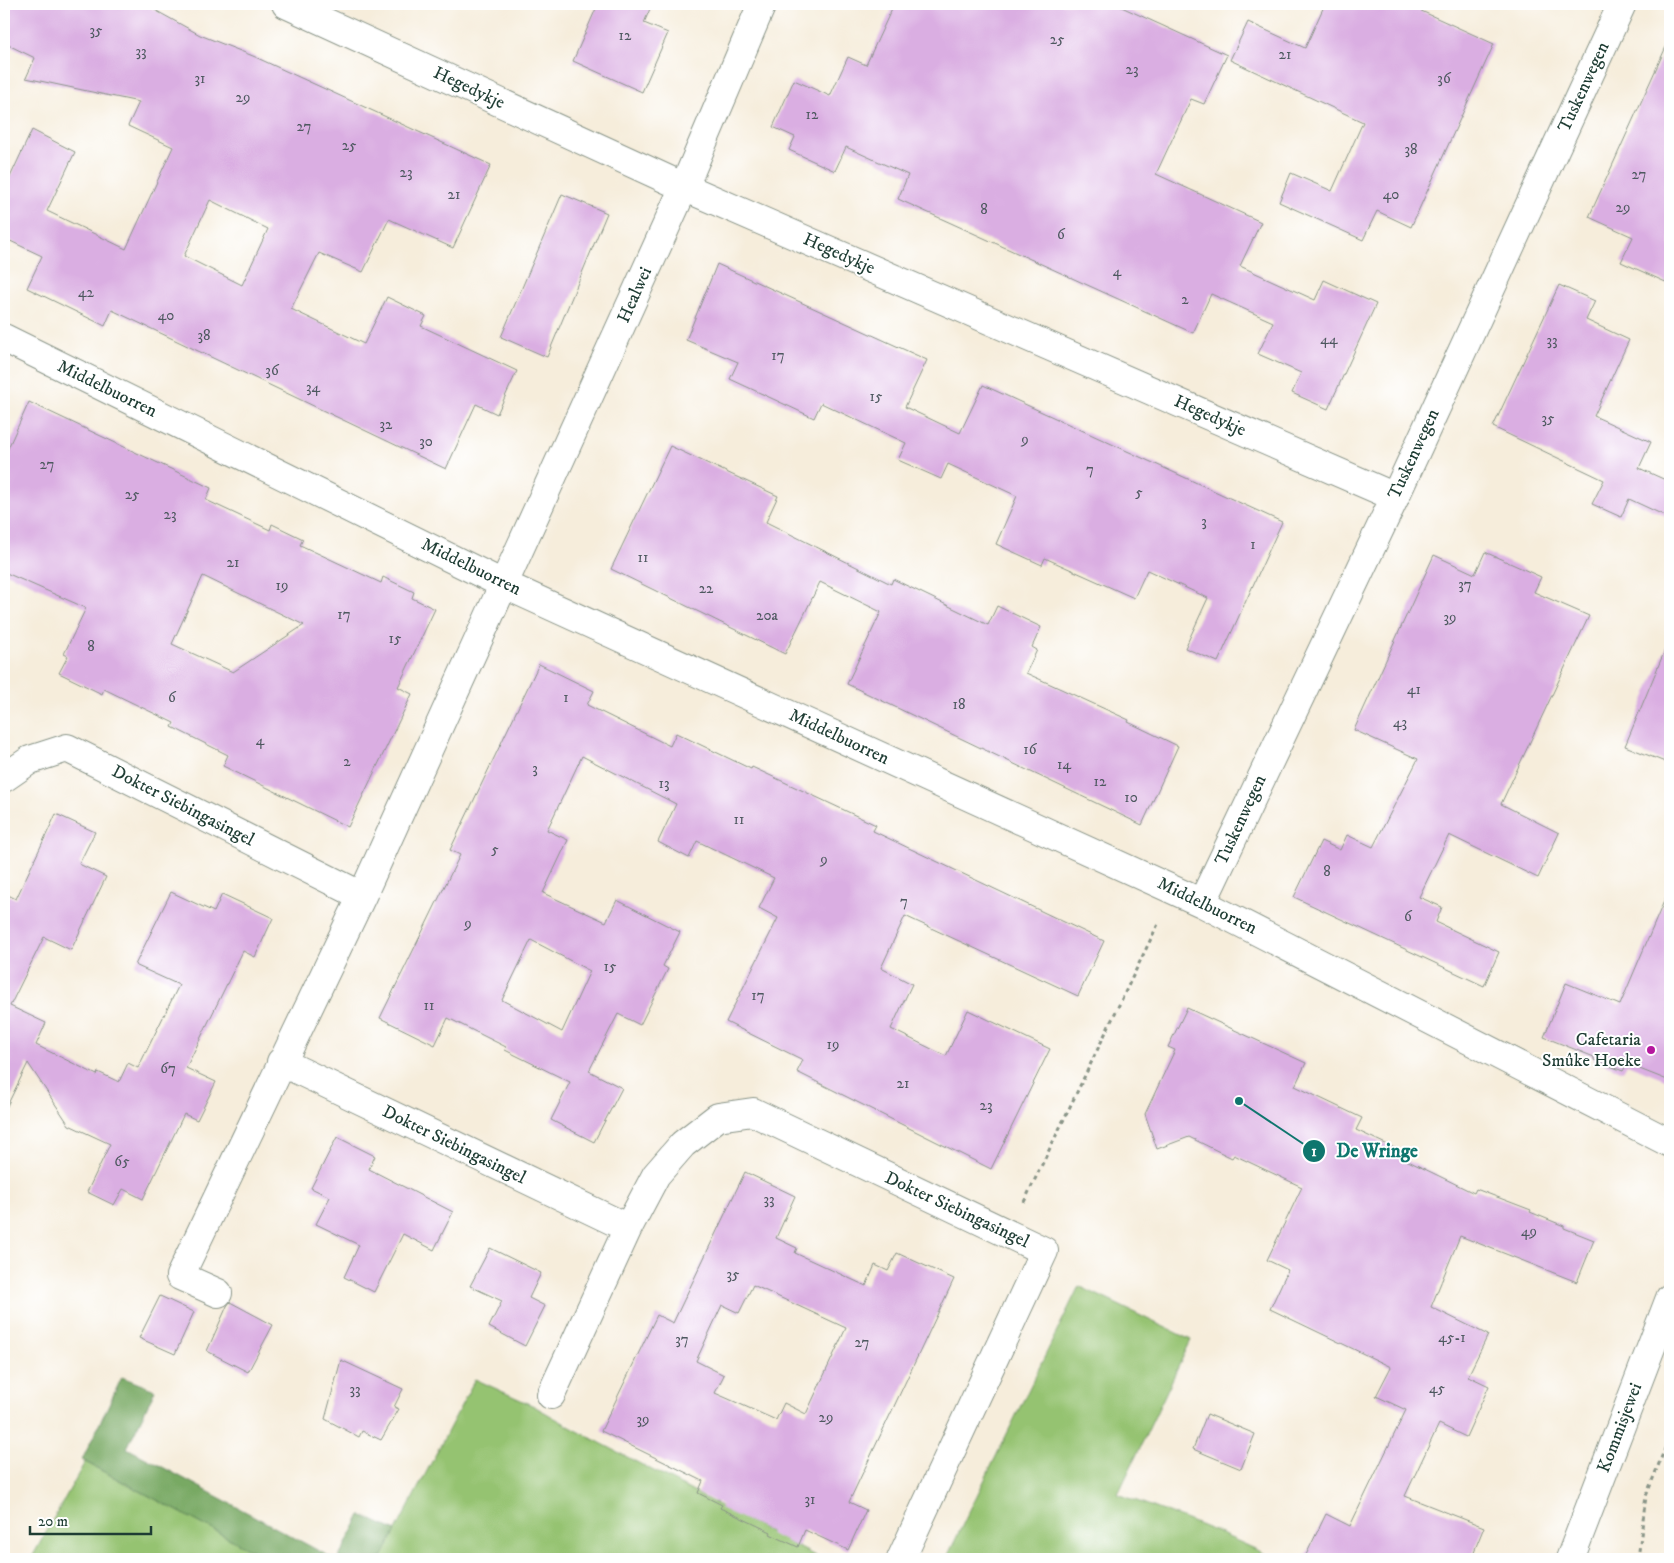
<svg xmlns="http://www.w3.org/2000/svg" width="1674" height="1563" viewBox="0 0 1674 1563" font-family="'IM FELL DW Pica',serif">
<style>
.green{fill:#95c371;stroke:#5a8052}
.forest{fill:#78a963;stroke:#4c734c}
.building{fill:#daaee2;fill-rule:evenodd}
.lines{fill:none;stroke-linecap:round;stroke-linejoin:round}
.minor-casing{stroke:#8a9588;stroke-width:30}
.tertiary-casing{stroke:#8a9588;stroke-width:30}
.path{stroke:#8a9588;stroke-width:3;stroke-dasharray:4 4;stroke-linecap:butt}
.minor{stroke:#fff;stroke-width:28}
.tertiary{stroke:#fff;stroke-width:28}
.poi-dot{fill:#b5179e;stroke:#fff;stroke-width:2}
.labels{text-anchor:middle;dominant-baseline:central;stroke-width:4;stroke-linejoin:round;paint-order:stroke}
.number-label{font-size:15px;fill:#4e5960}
.street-label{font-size:18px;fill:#1f3d34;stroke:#fff}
.poi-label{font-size:18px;fill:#1f3d34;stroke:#fff;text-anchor:end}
.leader{fill:none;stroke:#0f766e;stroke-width:2}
.callout-dot{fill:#0f766e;stroke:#fff;stroke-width:2}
.mark-label{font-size:15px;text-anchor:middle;font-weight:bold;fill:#fff}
.callout-label{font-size:19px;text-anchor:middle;font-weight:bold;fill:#0f766e;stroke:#fff;stroke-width:4;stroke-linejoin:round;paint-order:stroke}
</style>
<rect width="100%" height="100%" fill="#fff"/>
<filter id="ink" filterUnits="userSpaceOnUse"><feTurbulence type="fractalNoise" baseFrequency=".02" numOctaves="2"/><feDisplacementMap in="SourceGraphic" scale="10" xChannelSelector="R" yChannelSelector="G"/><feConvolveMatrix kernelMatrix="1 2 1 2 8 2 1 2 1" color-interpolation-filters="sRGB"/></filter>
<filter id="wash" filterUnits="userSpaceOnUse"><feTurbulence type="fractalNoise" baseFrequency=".0096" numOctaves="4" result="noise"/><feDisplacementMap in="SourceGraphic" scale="20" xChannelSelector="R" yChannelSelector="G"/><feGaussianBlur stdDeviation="1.12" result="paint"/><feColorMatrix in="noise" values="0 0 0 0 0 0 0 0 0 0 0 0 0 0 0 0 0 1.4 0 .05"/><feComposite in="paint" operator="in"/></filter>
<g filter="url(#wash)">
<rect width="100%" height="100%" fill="#f6eddb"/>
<path class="green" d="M1079,1286L1191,1340L1118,1494C1173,1514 1223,1533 1276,1559H946Z
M475,1379L534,1406L574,1429L821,1559H381Z
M85,1462L268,1559H31Z"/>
<path class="forest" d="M122,1377L155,1390L127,1448L334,1559H268L82,1460Z
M361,1515L396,1531L381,1559H338Z"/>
<g id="blocks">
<path class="building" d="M4,4H144L200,35L253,56L491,165L453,248L389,219L363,272L319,253L291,309L364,344L387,297L426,316L421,326L517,371L497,414L476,404L446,469L112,310L105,326L27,288L42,256L4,238V190L32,130L75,152L47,211L126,249L173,147L128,126L139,102L26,78L35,58L4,43ZM210,200L268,229L242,285L184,256Z
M598,4H652L644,23L668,33L642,92L573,61Z
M894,4H1115L1227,55L1204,104L1191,99L1156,174L1261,222L1240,266L1315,300L1324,280L1376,304L1328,409L1292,393L1301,373L1258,354L1273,322L1211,294L1193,333L898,199L908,175L846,147L835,171L789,150L795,137L773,127L794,80L830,96L848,57L866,65Z
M1325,4H1406L1494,44L1411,227L1377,211L1363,240L1279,202L1291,173L1332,191L1363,122L1230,60L1248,22L1305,48Z
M1670,38V284L1621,262L1633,237L1589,217Z
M562,194L607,213L547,357L501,337Z
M717,264L927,360L905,407L960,433L983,385L1282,522L1218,662L1185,648L1208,598L1147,570L1134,598L1045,558L1042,565L996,544L1017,496L948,464L941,479L898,460L906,443L821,403L814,418L730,379L738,362L686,340Z
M1559,285L1595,301L1586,320L1629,340L1594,416L1651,442L1639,468L1670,482V518L1629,499L1621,517L1592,504L1604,480L1493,427Z
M29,402L211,488L206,500L270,530L272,524L303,539L300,545L381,583L383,577L414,592L412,598L435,609L398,687L412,694L348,827L223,766L228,755L172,727L174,723L104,689L102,694L59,673L68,656L64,654L86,608L4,572V457ZM203,576L304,625L233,672L172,644Z
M670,446L778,496L766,522L891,584L893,579L988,625L997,606L1041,627L1032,647L1037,650L1026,673L1129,720L1128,722L1178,746L1142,825L847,684L881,612L820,582L785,654L611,569Z
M1485,552L1541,577L1534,592L1589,616L1501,804L1559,833L1538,878L1449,835L1419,897L1442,907L1436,922L1499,952L1484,986L1294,897L1321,841L1340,850L1347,835L1373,847L1418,759L1354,730L1434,555L1475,574Z
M1670,638V764L1625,746Z
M539,664L594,691L587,705L670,746L676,733L751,769L752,767L876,825L873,831L1104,941L1078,996L905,916L881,968L912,984L891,1029L946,1056L968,1010L1050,1049L991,1169L797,1072L803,1060L726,1022L778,918L759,908L774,878L697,841L689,858L658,842L676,804L582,756L547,830L568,840L543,893L606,922L617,900L680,932L663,966L668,969L640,1025L618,1014L589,1071L622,1088L594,1142L551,1120L570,1082L505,1050L506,1047L448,1018L435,1045L380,1018L460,855L450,850ZM531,940L590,971L562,1032L502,1000Z
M56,814L95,832L79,864L106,877L71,950L44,937L10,1006L46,1023L36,1045L97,1075L98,1072L119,1082L128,1063L138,1068L179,985L135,965L171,892L214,912L222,894L273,918L255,957L243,951L186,1068L216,1082L197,1120L184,1114L143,1199L123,1189L114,1205L87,1192L110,1144L69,1125L28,1063L4,1112V893L16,899Z
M1670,887V1081L1627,1064L1623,1071L1594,1060V1057L1544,1037L1566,983L1620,1005Z
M1187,1008L1306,1063L1295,1086L1362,1118L1356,1130L1405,1153L1402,1158L1474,1193L1476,1189L1531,1210L1530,1212L1564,1226V1228L1594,1240L1577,1282L1460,1236L1431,1307L1488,1335L1468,1376L1489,1386L1466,1437L1439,1424L1405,1496L1484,1527L1471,1559H1304L1326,1514L1350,1526L1406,1410L1376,1396L1391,1367L1270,1309L1288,1270L1267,1260L1302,1187L1234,1155L1232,1158L1189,1137L1157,1149L1145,1114L1175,1050L1168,1047Z
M337,1137L375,1156L369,1169L453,1212L434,1250L403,1234L374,1292L344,1277L359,1245L316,1224L330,1197L311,1188Z
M745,1172L795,1196L776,1238L797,1248L795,1253L866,1286L875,1265L888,1271L897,1253L954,1279L849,1502L866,1510L848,1550L805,1530L798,1547L770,1534L771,1532L720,1508L722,1505L698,1493L703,1481L601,1431L657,1315L673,1323ZM753,1285L846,1328L806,1414L784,1403L776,1420L715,1393L724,1375L696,1361L722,1305L739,1313Z
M490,1248L541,1273L529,1298L545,1306L525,1346L489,1327L502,1301L470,1286Z
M160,1296L194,1312L175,1354L139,1338Z
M230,1302L273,1325L248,1372L207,1351L227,1306Z
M341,1360L403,1389L394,1407L399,1409L381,1440L362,1431L359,1437L325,1419Z
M1207,1414L1255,1434L1241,1469L1193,1449Z"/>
</g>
</g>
<g filter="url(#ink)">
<use href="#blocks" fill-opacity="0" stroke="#8a9588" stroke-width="1"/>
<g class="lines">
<defs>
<path id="minor" d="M286,4L684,187L1395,497
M4,338L503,584L1202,903L1670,1143
M4,778L30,760L67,748L362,896
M1202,903L1395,497L1622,4
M281,1062L628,1228
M218,1293L180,1276L362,896L684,187L762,4
M551,1395L628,1228L656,1175L683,1144L718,1117L753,1112L1044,1251L901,1559"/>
<path id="tertiary" d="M1570,1559L1670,1298"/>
</defs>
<use href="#minor" class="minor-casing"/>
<use href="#tertiary" class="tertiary-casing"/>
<path class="path" d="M1024,1202L1159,922
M1638,1559L1646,1496L1670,1436"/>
<use href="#minor" class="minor"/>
<use href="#tertiary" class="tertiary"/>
</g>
</g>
<circle class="poi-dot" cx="1651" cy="1050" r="5"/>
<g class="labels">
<g class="number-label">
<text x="96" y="30">35</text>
<text x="625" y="35">12</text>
<text x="1057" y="39">25</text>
<text x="141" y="51">33</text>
<text x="1285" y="54">21</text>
<text x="1132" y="69">23</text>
<text x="200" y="78">31</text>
<text x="1444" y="78">36</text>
<text x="243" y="97">29</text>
<text x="812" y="114">12</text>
<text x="304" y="126">27</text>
<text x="349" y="145">25</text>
<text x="1411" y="149">38</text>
<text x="406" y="172">23</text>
<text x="1639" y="174">27</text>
<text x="454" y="194">21</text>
<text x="1391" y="194">40</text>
<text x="1623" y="207">29</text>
<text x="984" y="209">8</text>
<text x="1061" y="234">6</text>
<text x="1117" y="271">4</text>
<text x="86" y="292">42</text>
<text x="1185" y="299">2</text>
<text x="166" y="315">40</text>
<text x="204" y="335">38</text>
<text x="1329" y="339">44</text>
<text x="1552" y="340">33</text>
<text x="778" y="355">17</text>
<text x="272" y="370">36</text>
<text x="313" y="387">34</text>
<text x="876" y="396">15</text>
<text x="1548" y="418">35</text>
<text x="386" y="424">32</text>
<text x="1025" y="439">9</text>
<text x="426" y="441">30</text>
<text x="47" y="464">27</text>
<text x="1090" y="469">7</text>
<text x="1139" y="492">5</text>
<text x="132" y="494">25</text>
<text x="170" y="514">23</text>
<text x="1204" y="521">3</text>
<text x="1253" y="544">1</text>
<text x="643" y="557">11</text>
<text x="233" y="562">21</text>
<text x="1465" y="584">37</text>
<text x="282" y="585">19</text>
<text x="706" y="588">22</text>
<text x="344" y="614">17</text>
<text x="767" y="615">20a</text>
<text x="1450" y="617">39</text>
<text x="395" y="638">15</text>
<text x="91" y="646">8</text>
<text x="1414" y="689">41</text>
<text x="172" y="697">6</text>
<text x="566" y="697">1</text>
<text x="959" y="704">18</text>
<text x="1400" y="722">43</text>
<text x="260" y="740">4</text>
<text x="1030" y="749">16</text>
<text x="347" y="761">2</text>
<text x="1064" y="764">14</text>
<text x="535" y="768">3</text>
<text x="1100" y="781">12</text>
<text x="664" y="783">13</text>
<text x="1131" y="797">10</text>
<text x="739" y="819">11</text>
<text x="495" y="849">5</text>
<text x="824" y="859">9</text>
<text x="1327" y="871">8</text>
<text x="904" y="901">7</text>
<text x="1408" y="916">6</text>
<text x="468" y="923">9</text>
<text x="610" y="966">15</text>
<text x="758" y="995">17</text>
<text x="429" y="1005">11</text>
<text x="833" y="1044">19</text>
<text x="168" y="1068">67</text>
<text x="903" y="1083">21</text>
<text x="986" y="1105">23</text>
<text x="122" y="1161">65</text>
<text x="769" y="1199">33</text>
<text x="1529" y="1231">49</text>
<text x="733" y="1274">35</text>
<text x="1452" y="1337">45-1</text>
<text x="682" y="1339">37</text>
<text x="862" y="1342">27</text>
<text x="1437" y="1388">45</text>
<text x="355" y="1389">33</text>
<text x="826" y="1417">29</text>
<text x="643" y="1419">39</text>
<text x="810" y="1499">31</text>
</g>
<g class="street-label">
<text transform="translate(1584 87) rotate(-65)">Tuskenwegen</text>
<text transform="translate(469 88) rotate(25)">Hegedykje</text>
<text transform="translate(839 254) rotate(24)">Hegedykje</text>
<text transform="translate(635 295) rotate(-66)">Healwei</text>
<text transform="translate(107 389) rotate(26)">Middelbuorren</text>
<text transform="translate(1210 416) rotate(24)">Hegedykje</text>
<text transform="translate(1414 454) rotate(-65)">Tuskenwegen</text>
<text transform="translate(471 567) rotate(26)">Middelbuorren</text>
<text transform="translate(839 737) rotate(25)">Middelbuorren</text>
<text transform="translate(183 806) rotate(27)">Dokter Siebingasingel</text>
<text transform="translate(1241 820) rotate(-65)">Tuskenwegen</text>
<text transform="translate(1207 906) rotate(26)">Middelbuorren</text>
<text transform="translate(454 1145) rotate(26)">Dokter Siebingasingel</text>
<text transform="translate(957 1210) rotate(25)">Dokter Siebingasingel</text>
<text transform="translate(1620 1428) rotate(-69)">Kommisjewei</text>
</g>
<g class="poi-label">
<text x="1641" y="1040">Cafetaria<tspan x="1641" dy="21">Smûke Hoeke</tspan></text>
</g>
</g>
<path class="leader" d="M1239 1101L1314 1151"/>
<g class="callout-dot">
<circle cx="1239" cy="1101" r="5"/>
<circle cx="1314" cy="1151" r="12"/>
</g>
<g class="mark-label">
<text x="1314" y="1156">1</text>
</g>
<g class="callout-label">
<text x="1377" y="1157">De Wringe</text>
</g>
<rect width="1674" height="1563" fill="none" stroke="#fff" stroke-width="20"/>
<path d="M30 1526v8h121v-8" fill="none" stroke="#1f3d34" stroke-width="2.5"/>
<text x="38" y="1526" font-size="15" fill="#1f3d34" stroke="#ffffff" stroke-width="4" paint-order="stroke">20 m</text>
</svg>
